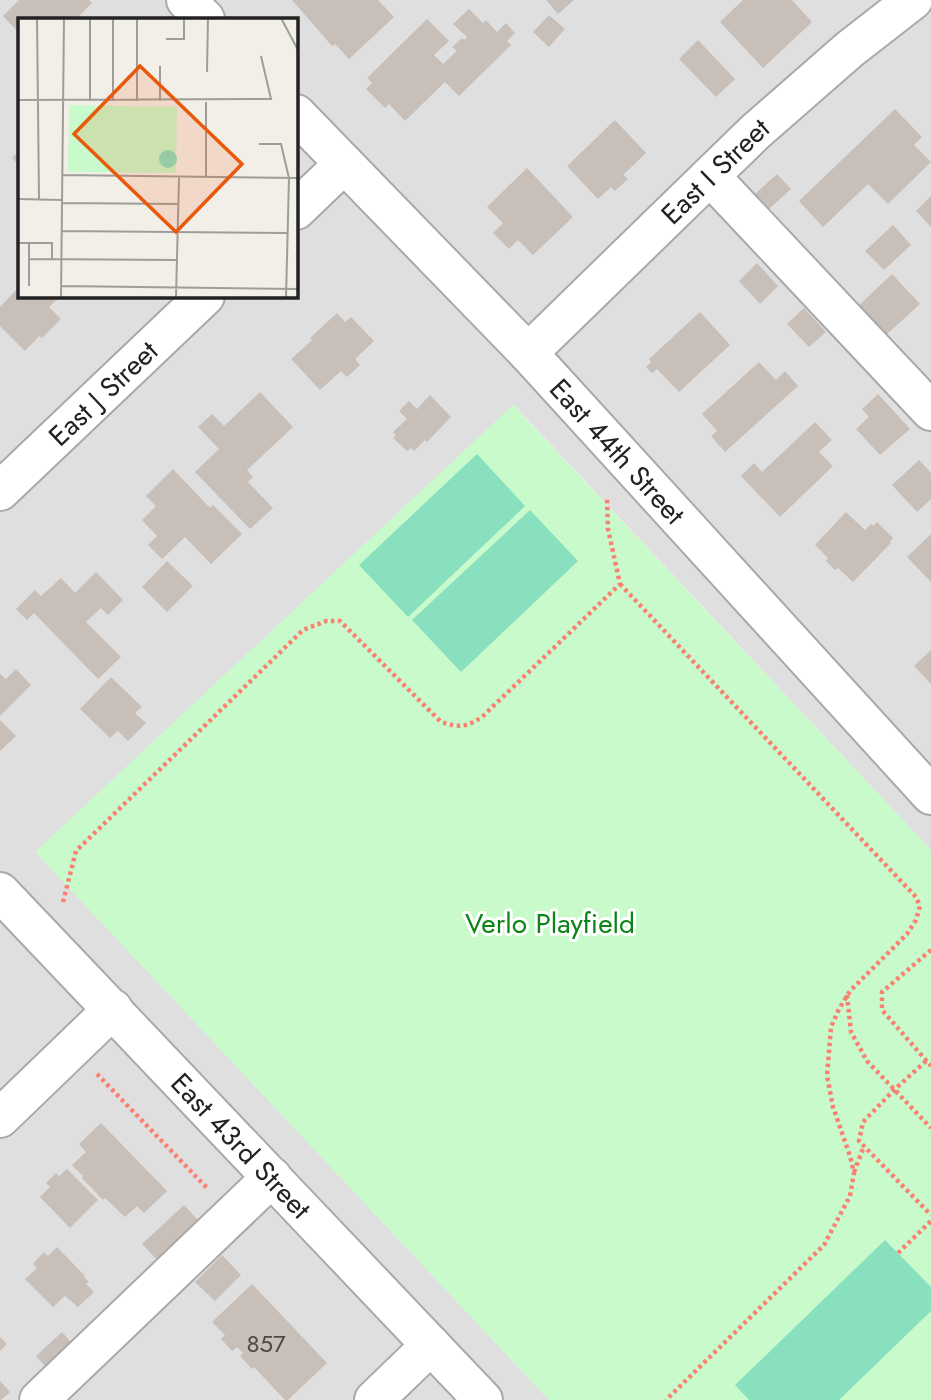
<svg xmlns="http://www.w3.org/2000/svg" width="931" height="1400" viewBox="0 0 931 1400" font-family="Jost,sans-serif">
<style>
.residential{fill:#e0dfdf;fill-rule:evenodd}
.park{fill:#c8facc}
.pitch{fill:#88e0be}
.building{fill:#c7bfb8}
.lines{fill:none;stroke-linecap:round;stroke-linejoin:round}
.minor-casing{stroke:#a9a9a9;stroke-width:42}
.path{stroke:#fa8072;stroke-width:4.5;stroke-dasharray:3.5 3.5;stroke-linecap:butt}
.minor{stroke:#fff;stroke-width:38}
.labels{text-anchor:middle;dominant-baseline:central;stroke-width:6;stroke-linejoin:round;paint-order:stroke}
.number-label{font-size:24px;fill:#4b4948}
.street-label{font-size:28px;fill:#222;stroke:#fff}
.park-label{font-size:28px;fill:#0c8416;stroke:#fff}
.inset-road{fill:none;stroke:#9f9d99;stroke-width:2}
.view{fill:#e8590c;fill-opacity:0.15;stroke:#e8590c;stroke-width:3.5}
.inset-edge{fill:none;stroke:#222;stroke-width:3.5}
</style>
<rect width="100%" height="100%" fill="#f2efe9"/>
<path class="residential" d="M0,0H931V850L514,405L36,852L549,1400H0ZM19,19H296V296H19Z"/>
<path class="park" d="M513,405L931,850V1400H549L35,852Z"/>
<path class="pitch" d="M477,454L525,506L408,617L359,565Z
M530,510L578,561L461,672L412,620Z
M885,1240L931,1287V1311L839,1400H749L735,1385Z"/>
<path class="building" d="M19,0H89L92,3L76,19H19V33L3,16Z
M292,0H378L394,17L349,59L335,44L332,46Z
M546,0H574L558,14Z
M743,0H792L812,22L763,68L720,22Z
M469,9L483,23L486,20L497,32L506,23L515,33L507,41L511,45L459,96L445,82L405,121L389,104L385,108L366,89L372,83L367,78L427,19L449,41L434,55L443,64L457,51L452,47L462,38L464,40L467,37L453,24Z
M549,15L565,29L549,47L533,32Z
M698,40L735,79L716,97L679,59Z
M895,109L922,137L914,145L931,162L888,204L868,184L823,227L799,201Z
M615,120L646,153L623,175L628,179L615,191L611,187L598,199L567,166Z
M19,151V165L12,158Z
M527,168L573,217L533,255L518,240L509,249L493,233L503,223L487,207Z
M777,174L791,189L769,209L755,194Z
M931,196V227L916,211Z
M893,225L911,245L884,270L865,251Z
M757,263L778,286L760,304L739,281Z
M892,274L920,304L885,336L857,307Z
M19,287V296H61L49,307L61,319L42,338L39,336L25,351L0,326V307Z
M804,308L826,332L809,347L787,324Z
M700,312L730,345L679,392L657,369L652,373L646,367L651,362L649,359Z
M337,313L345,322L351,317L374,341L355,359L360,365L347,377L341,371L320,390L291,359L312,340L310,338Z
M759,362L776,380L785,371L798,386L725,452L711,436L717,431L702,414Z
M260,392L293,427L247,470L253,477L248,482L273,508L250,529L195,472L219,449L198,427L212,414L224,426Z
M878,394L910,429L880,455L856,429L869,417L862,409Z
M430,395L451,417L427,442L425,440L414,451L411,448L407,451L393,438L396,435L393,432L407,419L399,411L409,401L417,409Z
M815,422L832,440L819,452L833,466L780,517L741,476L754,463L762,472Z
M919,460L931,473V499L917,512L892,485Z
M173,469L210,508L213,505L242,534L211,564L185,537L162,559L148,545L157,536L142,520L156,506L146,496Z
M846,512L865,530L871,524L873,526L877,522L893,538L890,541L891,543L853,582L838,568L835,570L826,561L828,558L815,545Z
M931,534V582L907,557Z
M167,561L193,586L167,612L142,587Z
M96,572L123,600L108,615L101,608L86,622L121,657L98,679L34,613L27,620L16,609L35,590L41,596L61,578L75,593Z
M931,650V684L914,666Z
M16,669L31,685L0,716V674L6,679Z
M111,677L142,707L135,713L146,723L128,741L118,731L110,738L80,709Z
M0,720L16,736L0,751Z
M101,1123L167,1191L144,1213L137,1206L125,1217L105,1198L103,1200L82,1178L83,1176L72,1165L86,1152L79,1144Z
M67,1169L98,1200L70,1228L40,1197L50,1187L46,1183L56,1173L59,1176Z
M184,1205L210,1233L169,1272L142,1244Z
M57,1247L85,1276L84,1277L89,1282L86,1284L94,1292L78,1307L65,1296L53,1307L25,1279L37,1268L33,1264L44,1252L48,1256Z
M222,1255L241,1275L215,1301L195,1282Z
M252,1284L327,1363L288,1400H285L254,1367L252,1369L240,1356L243,1353L237,1347L232,1351L221,1339L225,1335L212,1322Z
M62,1332L81,1354L55,1377L36,1356Z
M0,1337L7,1344L0,1351Z
M0,1381L10,1392L1,1400H0Z"/>
<g class="lines">
<defs>
<g id="minor">
<path d="M186,0L205,19"/>
<path id="s1" d="M296,114L528,353L931,795"/>
<path d="M710,176L931,411"/>
<path d="M296,210L344,164"/>
<path id="s2" d="M528,353L755,132L850,49L913,0"/>
<path id="s3" d="M0,491L205,296"/>
<path id="s4" d="M0,892L483,1400"/>
<path d="M0,1118L113,1009"/>
<path d="M39,1400L272,1177"/>
<path d="M374,1400L431,1345"/>
</g>
</defs>
<use href="#minor" class="minor-casing"/>
<path class="path" d="M620,584L916,897L920,906L916,920L907,934L850,991L839,1009L831,1027L827,1076L833,1107L850,1156L854,1173L850,1196L824,1245L666,1400
M63,902L76,851L303,630L326,621H340L441,722C460,728 466,727 482,717L620,584L608,529L607,498
M931,950L882,992V1010L931,1066
M847,995L851,1032L867,1061L931,1128
M926,1061L894,1090L863,1122L859,1141L931,1215
M97,1074L208,1189
M854,1172L864,1146
M898,1253L931,1221"/>
<use href="#minor" class="minor"/>
</g>
<g class="labels">
<g class="number-label">
<text x="266" y="1343">857</text>
</g>
<g class="street-label">
<text stroke="none"><textPath href="#s2" startOffset="261">East I Street</textPath></text>
<text stroke="none"><textPath href="#s3" startOffset="142">East J Street</textPath></text>
<text stroke="none"><textPath href="#s1" startOffset="466">East 44th Street</textPath></text>
<text stroke="none"><textPath href="#s4" startOffset="350">East 43rd Street</textPath></text>
</g>
<g class="park-label">
<text x="550" y="923">Verlo Playfield</text>
</g>
</g>
<g transform="translate(18 18)">
<rect width="280" height="280" fill="#f2efe9"/>
<path d="M51,87L159,89L158,155L50,154Z" fill="#c8facc"/>
<path d="M141 141a9 9 0 1 1 18 0a9 9 0 1 1-18 0Z" fill="#88e0be"/>
<path class="inset-road" d="M19,0L21,181M72,0V83M263,0L280,32M148,21H166V0M142,48V83M189,54L190,0M0,82L253,81L243,38M95,83V0M119,83V0M241,126H263L271,160L268,280M45,157L280,160M188,160V84M0,181L44,182M44,185L161,186M44,213L269,215M0,225H34V241M11,241L158,242M11,268V224M43,268L280,271M43,280L46,0M158,280L161,160"/>
<path class="view" d="M122,48L224,146L158,214L56,116Z"/>
<rect width="280" height="280" class="inset-edge"/>
</g>
</svg>
